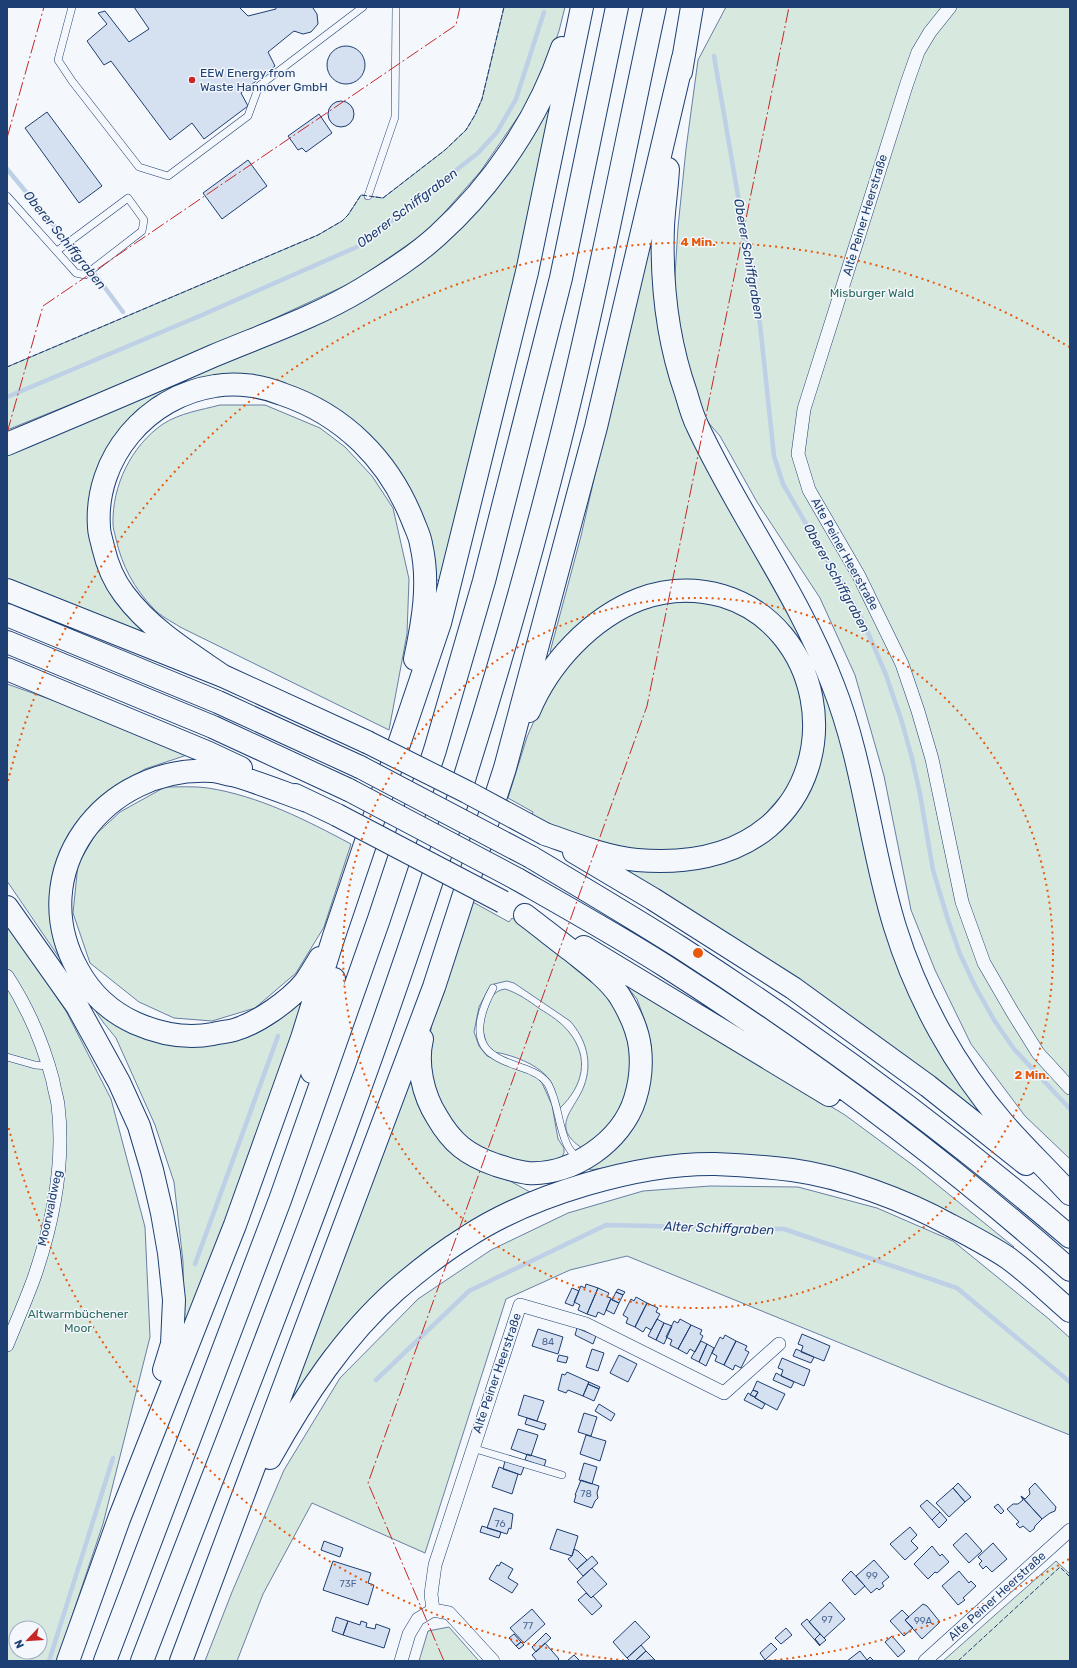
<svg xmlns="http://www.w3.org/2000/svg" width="1077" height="1668" viewBox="0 0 1077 1668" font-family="Rubik,sans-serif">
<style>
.green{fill:#d7e8df;stroke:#687fa3;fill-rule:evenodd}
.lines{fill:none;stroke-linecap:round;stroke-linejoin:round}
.stream{stroke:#bed0e5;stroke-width:4.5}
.building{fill:#d5e0f0;stroke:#1d3f73}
.lane-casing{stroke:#1d3f73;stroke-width:8}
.street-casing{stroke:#1d3f73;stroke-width:14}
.highway-casing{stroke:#1d3f73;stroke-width:24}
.lane{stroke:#f4f7fb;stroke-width:7}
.street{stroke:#f4f7fb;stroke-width:13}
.highway{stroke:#f4f7fb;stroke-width:22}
.highway-bridge-casing{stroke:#1d3f73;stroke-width:24;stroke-linecap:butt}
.highway-bridge{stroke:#f4f7fb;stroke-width:22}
.fence{stroke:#1d3f73;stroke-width:1;stroke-dasharray:5 2;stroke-linecap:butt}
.power{stroke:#c62828;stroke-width:1;stroke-dasharray:14 3 2 3;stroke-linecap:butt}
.ring{fill:none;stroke:#e8590c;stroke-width:2;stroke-dasharray:2 4}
.poi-dot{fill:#c62828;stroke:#f4f7fb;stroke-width:1.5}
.labels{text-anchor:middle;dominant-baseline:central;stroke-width:3;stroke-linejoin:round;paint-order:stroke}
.number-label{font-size:10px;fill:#4b6792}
.poi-label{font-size:12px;fill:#1d3f73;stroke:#f4f7fb;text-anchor:start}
.street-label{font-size:12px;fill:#1d3f73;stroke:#f4f7fb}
.park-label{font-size:12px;fill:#2c6c60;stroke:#f4f7fb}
.water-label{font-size:13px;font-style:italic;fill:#1d3f73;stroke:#f4f7fb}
.centre{fill:#e8590c;stroke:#f4f7fb;stroke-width:2}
.ring-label{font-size:12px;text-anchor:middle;font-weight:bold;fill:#e8590c;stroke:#f4f7fb;stroke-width:3;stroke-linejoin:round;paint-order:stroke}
</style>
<rect width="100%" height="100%" fill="#f4f7fb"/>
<path class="green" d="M504,7H565L559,31L538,88L480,172L429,230L355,281L206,350L7,430V367L318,235L342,221L348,215L361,195L383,198L445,150L466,130L475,115L482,99Z
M726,7H1070V1159L1025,1116L971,1044L935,970L911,910L884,776L855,675L820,598L757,502L720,436L706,420L683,362L673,308L678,227L686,149L698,60Z
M560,71L521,263L440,580L434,581L430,551L333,408L189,382L174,387L154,397L134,413L127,422L91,495L149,635L7,582V450L424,255Z
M652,225L655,297L765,565L831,698L883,911L1000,1131L760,956L626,870L716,860L811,779L801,648L690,584L555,651L550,652L581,536Z
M220,405H265L320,428L345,447L372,476L393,508L409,579L407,634L389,730L180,627C171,621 160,616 153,608C134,588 122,566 116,539C115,534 113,529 113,524C112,486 131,446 163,424C180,413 201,410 220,405Z
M657,602H709L744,614L771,636L794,668L808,721L794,781L754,827L719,844L675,852L629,850L560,829L532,815L533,812L508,798L527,737L537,714L563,668L607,624Z
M7,684L100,717L187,755L145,769L106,793L85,816L55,895L96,1003L200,1043L312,986L184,1337L183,1262L174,1182L155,1125L116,1038L103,1022L7,881Z
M165,787C179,787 194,786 208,788C259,796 306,820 351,844L324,927L296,973L255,1008L212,1021L174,1018L139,1002L90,963L73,913L78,864L95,835L120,812Z
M471,901L509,922L512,918L577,959L628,1024L632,1082L610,1130L582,1148C549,1126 575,1110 584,1086C593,1062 586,1039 570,1021L514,983L507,981L494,984L489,988L479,1007L474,1032L479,1046L487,1056L534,1075L542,1083L552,1105L558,1139L564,1148V1153L561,1158L550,1164L499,1160L454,1129L431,1083L428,1044L433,1019Z
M7,923L66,1011L111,1099L145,1227L150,1337L103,1524L57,1661H7ZM16,1628H40V1652H16Z
M624,983L649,996L845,1115L914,1166L1014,1247L1009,1248C967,1220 928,1200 881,1182L649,1161L590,1170L589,1166L651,1074V1045L647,1027L637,999Z
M505,989C518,993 529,1001 540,1009C550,1015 561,1022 569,1032C590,1058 583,1086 560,1108C557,1100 555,1090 551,1082C542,1067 520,1058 504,1054C498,1052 494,1054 490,1049C477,1032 482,992 505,989Z
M413,1057L423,1103L510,1176V1181L530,1192L514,1200L351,1320L324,1352L286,1409Z
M710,1186L798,1187L877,1208L953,1241L1049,1319L1070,1338V1435L943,1385L627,1256L570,1270L506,1299L425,1553L312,1503L263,1594L237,1661H205L232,1592L284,1470L340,1378L418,1299L491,1250L568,1213L643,1191Z
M1056,1561L1070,1574V1661H943Z
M449,1627L479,1661H419L428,1631Z"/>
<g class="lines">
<path class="stream" d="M714,56L760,324L774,456L783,484L824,555L843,584L863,621L886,675L901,719L912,758L920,794L933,870L948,920L960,954L975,986L994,1020L1014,1049L1070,1109
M7,169L100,281L123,312
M7,397L202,315L359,246L478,153L497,132L516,99L544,12
M195,1264L278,1036
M376,1380L469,1291L606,1225L784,1229L957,1288L1070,1382
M49,1661L113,1458"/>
</g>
<path class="building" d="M134,7H239L248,16L276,9V7H315L313,8L317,14L318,24L311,32L303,34L294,31L268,52L275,66L241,93L248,106L204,139L192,123L170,140L111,61L104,65L87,41L107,24L98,13L105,11L129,42L149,29Z
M327 65a19 19 0 1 1 38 0a19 19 0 1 1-38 0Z
M328 114a13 13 0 1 1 26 0a13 13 0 1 1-26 0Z
M47,112L102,186L79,203L25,128Z
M319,114L332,133L306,152L302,148L298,150L288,136Z
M248,160L267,186L222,219L203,193Z
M586,1284L598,1288L587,1314L578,1310L580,1305L574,1302L581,1286L585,1288Z
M572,1288L579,1291L573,1306L565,1303Z
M598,1288L609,1293L607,1297L611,1298L604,1315L598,1312L596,1317L587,1314Z
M618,1289L625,1292L623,1295L616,1292Z
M616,1292L623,1295L619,1303L612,1300Z
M636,1297L647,1303L635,1327L626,1323L628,1318L623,1315L631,1299L634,1301Z
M611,1299L619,1303L614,1314L606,1310Z
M647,1303L658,1308L656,1312L660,1314L651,1330L646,1327L643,1332L635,1327Z
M657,1319L664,1323L656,1340L648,1336Z
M680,1319L691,1325L678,1349L670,1345L672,1340L666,1337L674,1321L678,1323Z
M664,1323L672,1326L664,1344L656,1340Z
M691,1325L702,1330L700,1334L703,1336L695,1352L690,1349L687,1354L678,1349Z
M577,1328L596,1336L593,1344L575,1335Z
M538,1329L563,1337L558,1354L532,1346Z
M802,1334L830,1346L824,1361L801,1352L803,1346L798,1344Z
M725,1335L736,1341L724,1365L715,1361L717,1356L712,1353L720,1337L723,1339Z
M701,1341L707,1344L699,1362L691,1358Z
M736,1341L747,1346L745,1350L749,1352L741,1368L735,1365L733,1370L724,1365Z
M707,1344L714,1348L706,1366L699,1362Z
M592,1349L604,1353L598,1371L586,1367Z
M796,1349L814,1357L811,1363L793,1356Z
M559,1355L568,1357L566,1363L557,1361Z
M619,1355L637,1364L628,1382L610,1373Z
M782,1358L810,1370L804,1386L781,1376L783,1370L778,1368Z
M567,1372L589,1382L583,1396L568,1390L566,1393L558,1390L562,1374L565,1375Z
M776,1373L794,1382L791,1388L773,1380Z
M757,1381L785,1394L777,1410L755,1398L758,1392L753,1390Z
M589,1382L600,1387L599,1389L588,1384Z
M588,1384L599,1389L594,1401L583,1396Z
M753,1390L758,1392L755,1397L750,1395Z
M748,1393L765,1404L762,1409L744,1400Z
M524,1395L544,1401L537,1421L518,1415Z
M599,1404L615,1414L611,1421L595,1411Z
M584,1413L597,1417L591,1436L578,1432Z
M527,1418L546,1424L544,1430L525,1424Z
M518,1429L538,1435L531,1456L511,1449Z
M586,1435L606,1441L600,1461L580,1454Z
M527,1454L546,1460L544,1467L525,1460Z
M505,1461L524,1467L521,1475L503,1469Z
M584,1463L597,1467L592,1484L579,1480Z
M499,1467L518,1474L512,1494L492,1487Z
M581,1480L599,1486L597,1493L598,1498L595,1501L592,1508L574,1502L576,1495H575Z
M958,1483L971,1497L965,1502L953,1488Z
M1035,1483L1056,1507L1055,1511L1050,1513L1042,1519L1021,1496L1025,1499L1030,1494L1029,1489Z
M953,1488L965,1502L949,1517L936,1503Z
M1021,1496L1042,1519L1035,1526L1034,1529L1030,1532L1023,1526L1020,1528L1016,1524L1019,1522L1007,1509L1013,1504H1018L1023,1500Z
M927,1500L940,1512L932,1520L920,1506Z
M998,1504L1004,1511L1001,1514L994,1507Z
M494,1508L513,1514L511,1529L509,1528L507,1534L487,1528Z
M940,1512L947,1520L939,1528L932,1520Z
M482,1526L501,1532L499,1538L480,1532Z
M910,1527L917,1535L911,1541L918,1548L905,1560L890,1544Z
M557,1529L578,1536L572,1556L550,1549Z
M966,1533L982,1551L969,1563L953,1545Z
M324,1541L343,1548L340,1557L321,1550Z
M993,1543L1007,1559L992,1572L986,1566L983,1569L979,1564L982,1561L978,1557Z
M932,1546L940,1556L942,1554L949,1562L937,1573L935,1572L928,1579L914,1564Z
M574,1549L578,1551L587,1560L577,1569L568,1559L572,1556Z
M592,1556L598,1563L583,1576L577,1569Z
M874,1560L889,1577L882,1583L884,1586L879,1590L877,1588L871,1593L856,1576Z
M333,1561L371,1573L368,1583L374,1585L368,1605L323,1590Z
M501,1562L513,1569L508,1578L518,1584L512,1593L489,1579L497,1565L499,1566Z
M592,1568L607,1584L591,1598L577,1582Z
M851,1571L865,1586L855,1595L842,1580Z
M959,1571L969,1583L971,1581L976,1586L963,1598L965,1600L958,1605L942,1586Z
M586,1593L591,1598L593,1596L602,1606L592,1615L578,1600Z
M830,1602L845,1619L824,1638L809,1622Z
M923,1604L927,1606L940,1622L922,1639L905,1620Z
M532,1609L545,1624L524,1643L510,1628Z
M902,1610L909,1617L905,1620L913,1628L904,1636L890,1621Z
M336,1617L348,1621L343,1635L332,1631Z
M807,1619L820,1634L815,1639L820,1646L801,1624Z
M348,1621L360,1625L361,1621L367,1623L366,1627L375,1629L376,1624L390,1629L384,1648L343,1635Z
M635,1621L650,1637L627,1658L613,1642Z
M786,1628L792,1635L781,1644L775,1638Z
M546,1633L551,1638L536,1652L532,1647Z
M514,1634L521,1642L516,1646L509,1638Z
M820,1634L826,1640L820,1645L815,1639Z
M892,1636L905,1651L898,1657L885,1642Z
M521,1642L524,1645L519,1649L516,1646Z
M545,1643L559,1659L557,1661H537L532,1655Z
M771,1643L777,1649L765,1660L760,1653Z
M641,1645L646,1651L635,1661H630L627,1658Z
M646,1651L655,1660L635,1661Z
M860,1651L867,1660L870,1657L874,1661H847Z
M574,1655L580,1661H567Z"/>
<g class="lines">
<defs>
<path id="lane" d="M72,7L58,60L72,81L139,167L168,176L248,116L259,86L363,7
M7,196L76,273L85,275L142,231L144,220L128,198L57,251
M368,196L395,117L396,7
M493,988C482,1008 469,1041 495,1056C502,1061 512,1064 520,1067C530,1070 542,1075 548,1084C558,1102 558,1124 566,1142C568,1149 574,1154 578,1160
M7,1057L35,1065L49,1066
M472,1448L562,1475"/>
<path id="street" d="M950,7L930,32L918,52L907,83L804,409L798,454L809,490L859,576L902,664L918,711L932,759L962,902L984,963L1013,1013L1038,1053L1070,1088
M7,976C28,1008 43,1043 53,1081C54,1089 57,1097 58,1105C65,1163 53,1223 34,1278C26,1300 16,1323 7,1345
M433,1610L431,1594L435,1565L520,1305L586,1324L724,1393L779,1344
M401,1661L409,1634L418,1619L433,1610L449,1613L493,1661
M925,1661L1070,1530"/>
<path id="highway" d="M681,72L692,7
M668,169C667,188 664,207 663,226C661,282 667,339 686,393C689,403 692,415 697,425C738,514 798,593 833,685C864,763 870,847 895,927C917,998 955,1067 1004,1124C1025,1148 1048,1170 1070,1194
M7,444C76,415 145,386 213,356C263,335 316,317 362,289C388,273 415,256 438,235C493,185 538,119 562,48
M7,590L223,676L367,742
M7,615L218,702L360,767
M7,642L213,727L349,790
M7,669L209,753L241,768
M223,676C188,652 150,629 124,594C114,581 107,564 103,547C102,541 99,534 99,527C94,458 147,396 215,386C237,382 262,386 282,394C344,415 389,460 413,521C416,529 420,536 421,544C430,582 423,622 415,659
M529,711C549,663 591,618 640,599C667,589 695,588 723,596C821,626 846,761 768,827C732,857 683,864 637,860C606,857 574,844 545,834
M295,795L337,815
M307,801C282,792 258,782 232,775C225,774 218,771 212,771C104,765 23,872 78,970C91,994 111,1012 135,1023C160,1034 187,1039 213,1034C220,1032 227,1032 234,1030C258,1023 289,1001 305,982C310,975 315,966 320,958
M574,852L653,899L793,988L928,1086L1026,1164
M531,857C581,887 632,917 681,948C817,1036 948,1132 1070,1237
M517,879C568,908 618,936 667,967C808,1057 944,1159 1070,1270
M7,907L77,1006L119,1082L139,1126L152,1170L162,1213L169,1253L174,1300L172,1344L164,1370
M584,947L829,1095
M422,1039C416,1064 423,1095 437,1117C452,1143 467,1155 496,1165C506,1168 517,1172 528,1173C572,1176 622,1141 635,1099C640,1083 642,1065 640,1048C638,1030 629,1011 619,995C607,978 589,965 573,952C557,940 541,927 525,915
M312,1072L334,979
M270,1458C304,1397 344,1336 396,1290C418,1271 441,1253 465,1238C530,1195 638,1163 715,1164C741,1165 767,1167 792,1170C843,1177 905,1200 950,1225C969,1235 990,1246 1008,1258C1030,1274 1050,1294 1070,1311
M68,1661L119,1519L235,1225L302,1038L334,936L440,623L527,272L582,7
M105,1661L280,1200L379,919L435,750L484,581L561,278L617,7
M142,1661C256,1363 377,1066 470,760C503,655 533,548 560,441C596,298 624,152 655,7
M181,1661L434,987L505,768L596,427L683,58"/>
</defs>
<use href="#lane" class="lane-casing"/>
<use href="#street" class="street-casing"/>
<use href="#highway" class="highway-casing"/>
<use href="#lane" class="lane"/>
<use href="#street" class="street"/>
<use href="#highway" class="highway"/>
<defs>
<path id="highway-bridge" d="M367,742L467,792L545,834
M360,767L531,857
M349,790L517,879
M337,815L503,902"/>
</defs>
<use href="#highway-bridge" class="highway-bridge-casing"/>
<use href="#highway-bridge" class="highway-bridge"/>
<path class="fence" d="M7,367L318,235L342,221L348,215L361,195L383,198L445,150L466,130L475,115L482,99L504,7
M958,1661L1060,1567L1070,1577"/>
<path class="power" d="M7,138L44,7
M7,433L43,306L456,25L460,7
M444,1661L368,1483L647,706L789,7"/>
</g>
<g class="ring">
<circle cx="698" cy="953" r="355"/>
<path d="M1069 1559A711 711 0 0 1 766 1661M630 1661A711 711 0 0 1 8 1125M8 781A711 711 0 0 1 1069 347"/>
</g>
<circle class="poi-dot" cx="192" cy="80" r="4"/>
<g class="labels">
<g class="number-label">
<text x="548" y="1342">84</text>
<text x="586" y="1494">78</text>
<text x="500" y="1524">76</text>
<text x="872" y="1576">99</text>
<text x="348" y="1584">73F</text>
<text x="827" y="1620">97</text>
<text x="923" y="1621">99A</text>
<text x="528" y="1626">77</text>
</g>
<g class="poi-label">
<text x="200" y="73">EEW Energy from<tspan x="200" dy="14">Waste Hannover GmbH</tspan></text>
</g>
<g class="street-label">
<text transform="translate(865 215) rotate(-73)">Alte Peiner Heerstraße</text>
<text transform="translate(845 554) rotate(61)">Alte Peiner Heerstraße</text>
<text transform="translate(50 1208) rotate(-78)">Moorwaldweg</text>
<text transform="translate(497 1373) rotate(-71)">Alte Peiner Heerstraße</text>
<text transform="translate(997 1596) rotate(-42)">Alte Peiner Heerstraße</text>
</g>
<g class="park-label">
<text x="872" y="293">Misburger Wald</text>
<text x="78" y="1314">Altwarmbüchener<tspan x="78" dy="14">Moor</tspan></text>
</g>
<g class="water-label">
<text transform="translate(407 208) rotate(-37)">Oberer Schiffgraben</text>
<text transform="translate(65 240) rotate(51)">Oberer Schiffgraben</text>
<text transform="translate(749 259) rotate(80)">Oberer Schiffgraben</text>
<text transform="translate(837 578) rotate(61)">Oberer Schiffgraben</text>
<text transform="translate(719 1228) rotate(2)">Alter Schiffgraben</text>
</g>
</g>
<circle cx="698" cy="953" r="6" class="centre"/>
<g class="ring-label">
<text x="698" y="246">4 Min.</text>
<text x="1032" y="1079">2 Min.</text>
</g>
<rect width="1077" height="1668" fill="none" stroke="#1d3f73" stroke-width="16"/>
<g transform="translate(28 1640) rotate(245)"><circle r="19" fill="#f4f7fb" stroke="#9eadc5"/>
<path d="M0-3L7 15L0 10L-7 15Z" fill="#c62828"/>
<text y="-6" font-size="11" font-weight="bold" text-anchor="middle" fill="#1d3f73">N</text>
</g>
</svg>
